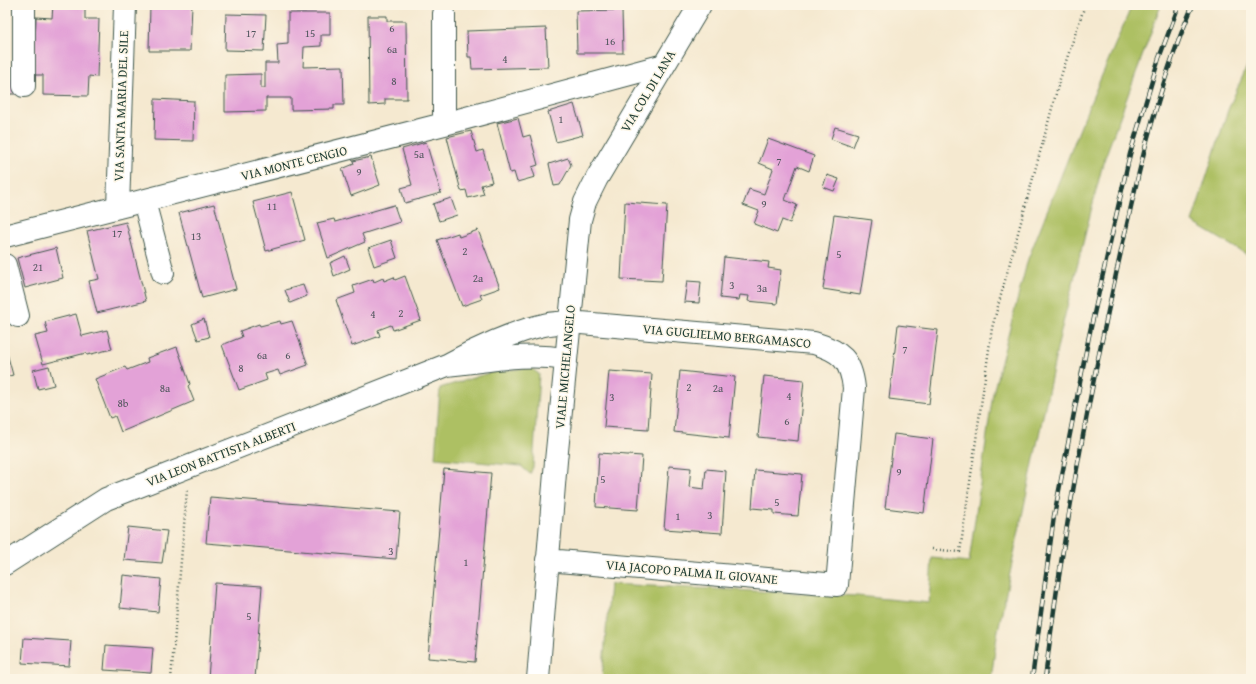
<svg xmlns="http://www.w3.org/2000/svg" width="1256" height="684" viewBox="0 0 1256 684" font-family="'Gentium Book Plus',serif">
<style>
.green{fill:#adc064;stroke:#667e4c}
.building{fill:#e3a2d7}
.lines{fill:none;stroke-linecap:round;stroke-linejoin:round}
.street-casing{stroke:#3f574b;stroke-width:24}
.path{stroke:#3f574b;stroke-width:2.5;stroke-dasharray:1 3;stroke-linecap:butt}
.street{stroke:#fff;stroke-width:22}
.rail-casing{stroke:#1f3d34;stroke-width:4.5}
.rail{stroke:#fcf5e5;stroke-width:3;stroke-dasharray:9;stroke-linecap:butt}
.labels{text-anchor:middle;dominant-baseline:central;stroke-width:3;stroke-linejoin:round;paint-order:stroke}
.number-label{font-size:11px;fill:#50565d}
.street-label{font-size:13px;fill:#1f3d34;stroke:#fcf5e5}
</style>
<rect width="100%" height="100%" fill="#fcf5e5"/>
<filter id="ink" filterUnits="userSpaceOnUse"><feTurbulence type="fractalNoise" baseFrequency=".025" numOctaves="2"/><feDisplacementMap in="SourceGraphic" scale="8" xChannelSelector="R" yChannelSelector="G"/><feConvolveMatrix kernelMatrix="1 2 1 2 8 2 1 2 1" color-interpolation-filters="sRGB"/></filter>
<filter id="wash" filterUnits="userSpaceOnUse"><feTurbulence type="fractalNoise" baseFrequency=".012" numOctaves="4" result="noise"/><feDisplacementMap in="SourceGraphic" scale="16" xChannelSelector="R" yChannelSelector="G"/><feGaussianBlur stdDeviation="0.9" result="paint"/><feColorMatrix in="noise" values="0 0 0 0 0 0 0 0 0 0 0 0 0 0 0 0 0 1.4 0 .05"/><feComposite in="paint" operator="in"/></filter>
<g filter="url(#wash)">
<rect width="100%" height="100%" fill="#f5e9d0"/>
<path class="green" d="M1132,5H1161L1103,163L1060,335L997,635L991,679H602L610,584L857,596L929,603L932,558L969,562L993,393L1028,259L1088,108Z
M1251,57V257L1192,222L1228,110Z
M526,368L532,369L539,374L533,467L530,474L521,466L435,458L440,388L492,372Z"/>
<g id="blocks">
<path class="building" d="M53,5H85V19H99L97,77L89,76L88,96L43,95V75H34L36,17L52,18Z
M150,5H192L190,51H149Z
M622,10L623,53H577L576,11Z
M288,13H330V35H321V46L304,47L303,67L343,66L344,105H334V109L291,110V98H266V111L225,112V75L261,74V88H265V63H278L277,45L288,44Z
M226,14L266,15L264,51L225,50Z
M368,16H387V21H406L407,99H385V104L369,105Z
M546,28L548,67L472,69L471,57H468L467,31Z
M5,79L17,80V94H5Z
M155,99L194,101L193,141L154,140Z
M574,104L583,135L556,142L548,112Z
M518,118L523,137L530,135L538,165L532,167L535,177L517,182L514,172L510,173L497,123Z
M835,127L858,134L853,147L831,139Z
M471,131L477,152L483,150L492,182L481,185L484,194L468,198L466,190L461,191L447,137Z
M768,139L814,156L809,171L797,166L785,200L797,205L790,223L782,220L777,233L754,224L759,211L743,205L749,189L764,194L773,169L759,163Z
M426,142L441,193L405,203L401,188L412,185L402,149Z
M371,157L380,185L351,196L342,169L354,164L353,161Z
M568,158L571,165L560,185L554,186L549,164Z
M827,175L839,179L834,191L823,187Z
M292,192L305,240L266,251L253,202Z
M451,198L457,215L439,221L433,204Z
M625,202L667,205L662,281L621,279Z
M214,204L236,289L202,298L179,213Z
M394,205L400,222L362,234L365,242L328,258L317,223L334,219L335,222Z
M834,215L872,220L860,295L823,289Z
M126,222L146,301L97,313L89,281L99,279L87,231Z
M478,230L500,288L480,295L482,299L462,306L437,240L458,233L459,237Z
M391,240L397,258L374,266L368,248Z
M56,248L63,278L25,288L17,258Z
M345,256L350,269L334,276L330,263Z
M724,257L769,262L768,268L781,270L777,304L748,301L749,296L740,295L739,300L720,298Z
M405,276L421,320L393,330L391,325L378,330L380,336L352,346L336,300L355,293L353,286L373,279L374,282L383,278L384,281L394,277L395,280Z
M687,281L701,282L699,303L684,302Z
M303,285L307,296L290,303L285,290Z
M76,314L82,336L107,330L112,349L87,355L86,353L43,364L35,336L48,333L45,322Z
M204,319L209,337L198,340L192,324Z
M280,321L281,324L292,321L308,365L280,375L278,370L265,374L267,380L239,390L222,345L242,337L240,331L259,324L260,326Z
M898,325L938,330L929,404L889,399Z
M5,346L13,375L5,377Z
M177,347L190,384L188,386L194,401L121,432L115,416L110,418L95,379L125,367L127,370L148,362L147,358Z
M49,366L54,385L38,389L33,370Z
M609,371L652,374L648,430L604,427Z
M680,371L735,377L729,438L674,432Z
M764,376L804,380L798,441L758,437Z
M894,434L933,439L924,513L885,508Z
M599,453L642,456L638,510L596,507Z
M669,466L691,468L689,487L704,489L706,469L726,471L722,533L664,529Z
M444,469L491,473L475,662L428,658Z
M755,470L802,474L798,516L774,514V510L752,508Z
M210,497L400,512L396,559L206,543Z
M128,527L167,531L162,563L124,560Z
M123,575L161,579L158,612L120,608Z
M215,583L262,586L255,679H208Z
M24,638L71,641L69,666L22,663Z
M106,645L153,648L151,673L104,670Z"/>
</g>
</g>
<g filter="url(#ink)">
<use href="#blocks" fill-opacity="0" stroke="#3f574b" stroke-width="1"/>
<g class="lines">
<defs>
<path id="street" d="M444,14V124
M24,86V5
M144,201L163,273
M118,207L125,5
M5,236L444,124L664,65
M5,265L18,316
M547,560L837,585L854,388C851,360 841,351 814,343L569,322C561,323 552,323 544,325C515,331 474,350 447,365C488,361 524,352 565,359
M5,564L106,499L447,365
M538,679L556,461L580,220L585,202L597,178L700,5"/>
</defs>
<use href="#street" class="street-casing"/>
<path class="path" d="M932,549L960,552L992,328L1060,79L1085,5
M171,679L187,490"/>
<use href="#street" class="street"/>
<defs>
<path id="rail" d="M1032,679L1054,516L1089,336L1130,154L1159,58L1179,5
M1045,679C1061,544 1086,411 1115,279C1135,186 1155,92 1193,5"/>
</defs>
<use href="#rail" class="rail-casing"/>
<use href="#rail" class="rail"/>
</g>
</g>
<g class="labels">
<g class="number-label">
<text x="392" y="28">6</text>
<text x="251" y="33">17</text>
<text x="310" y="33">15</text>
<text x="610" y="41">16</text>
<text x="392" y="49">6a</text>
<text x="505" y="59">4</text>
<text x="394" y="81">8</text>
<text x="561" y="119">1</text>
<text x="419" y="154">5a</text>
<text x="779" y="161">7</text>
<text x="359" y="172">9</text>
<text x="764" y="204">9</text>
<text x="272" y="206">11</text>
<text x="117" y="233">17</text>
<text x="196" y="236">13</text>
<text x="465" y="251">2</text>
<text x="839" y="254">5</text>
<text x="38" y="267">21</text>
<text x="478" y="278">2a</text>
<text x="732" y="285">3</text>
<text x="762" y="288">3a</text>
<text x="401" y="313">2</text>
<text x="373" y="314">4</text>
<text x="905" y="349">7</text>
<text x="262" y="355">6a</text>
<text x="288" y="355">6</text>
<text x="241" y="368">8</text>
<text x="689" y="387">2</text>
<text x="165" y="388">8a</text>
<text x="718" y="388">2a</text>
<text x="789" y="396">4</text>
<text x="612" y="397">3</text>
<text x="123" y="403">8b</text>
<text x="787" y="421">6</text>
<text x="899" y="472">9</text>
<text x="603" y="479">5</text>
<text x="777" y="502">5</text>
<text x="710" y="515">3</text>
<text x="678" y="516">1</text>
<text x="391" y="551">3</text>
<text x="466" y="562">1</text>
<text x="249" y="616">5</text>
</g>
<g class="street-label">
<text transform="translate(648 91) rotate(-59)">VIA COL DI LANA</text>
<text transform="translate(121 106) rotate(-88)">VIA SANTA MARIA DEL SILE</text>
<text transform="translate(294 163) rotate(-14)">VIA MONTE CENGIO</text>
<text transform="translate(727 336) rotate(5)">VIA GUGLIELMO BERGAMASCO</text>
<text transform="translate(565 367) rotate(-85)">VIALE MICHELANGELO</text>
<text transform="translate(221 454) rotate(-21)">VIA LEON BATTISTA ALBERTI</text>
<text transform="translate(692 572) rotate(5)">VIA JACOPO PALMA IL GIOVANE</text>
</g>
</g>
<rect width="1256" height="684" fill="none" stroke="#fcf5e5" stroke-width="20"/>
</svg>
